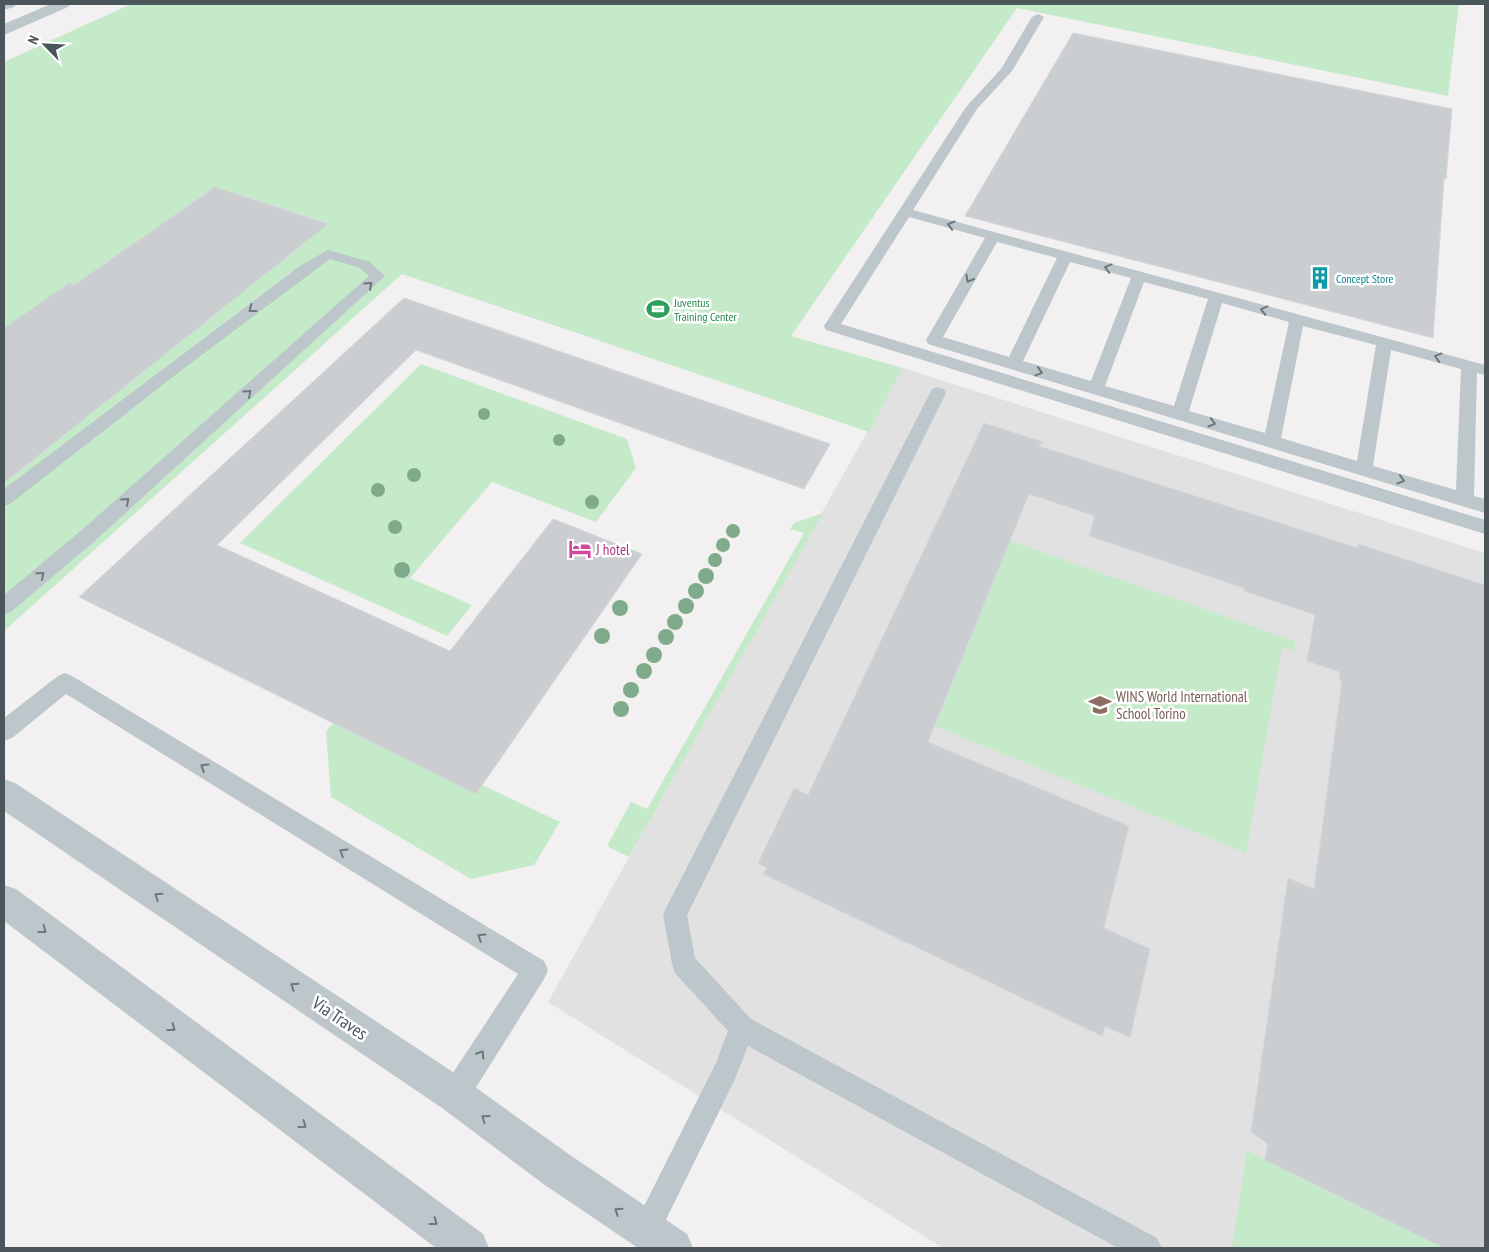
<svg xmlns="http://www.w3.org/2000/svg" width="1489" height="1252" viewBox="0 0 1489 1252" font-family="'PT Sans Narrow',sans-serif">
<style>
.education{fill:#e2e1e1}
.green{fill:#c4eaca}
.building{fill:#caced0;stroke:#d4d7da}
.lines{fill:none;stroke-linecap:round;stroke-linejoin:round}
.service{fill:#bdc6ca;fill-rule:evenodd}
.minor{fill:#bdc6ca;fill-rule:evenodd}
.tertiary{fill:#bdc6ca;fill-rule:evenodd}
.tree{fill:#80ab8b}
.oneway{stroke:#6c787c}
.labels{text-anchor:middle;dominant-baseline:central;stroke-width:5;stroke-linejoin:round;paint-order:stroke}
.far-culture-label{font-size:12px;fill:#0d838f;stroke:#fff;text-anchor:start}
.far-leisure-label{font-size:12px;fill:#27864d;stroke:#fff;text-anchor:start}
.hotel-label{font-size:15px;fill:#b23c85;stroke:#fff;text-anchor:start}
.education-label{font-size:15px;fill:#785e54;stroke:#fff;text-anchor:start}
.near-street-label{font-size:18px;fill:#4a565a;stroke:#fff}
</style>
<rect width="100%" height="100%" fill="#f2f0f0"/>
<path class="education" d="M903,368L1485,553V1248H943L548,1002Z"/>
<path class="green" d="M131,4H1459L1448,96L1017,8L791,336L903,368L869,432L402,274L4,631V62Z
M421,364L627,439L636,468L596,522L492,482L410,578L472,605L447,636L240,543Z
M823,513L629,857L607,846L631,802L647,809L804,533L790,529L794,523Z
M1010,541L1295,641L1294,651L1282,647L1246,853L935,726Z
M333,723L476,794L482,785L560,822L534,865L471,879L331,797L326,732Z
M1247,1150L1265,1160L1444,1248H1232Z"/>
<path class="building" d="M1073,33L1452,109L1446,179L1444,178L1433,338L965,216Z
M215,187L328,224L4,483V328L69,283L74,285Z
M404,298L830,444L804,489L416,350L217,545L450,651L553,519L642,554L476,794L79,597Z
M984,423L1043,442L1039,446L1358,548V544L1485,585V1248H1444L1265,1160L1268,1144L1251,1132L1288,878L1314,889L1342,680L1339,679L1340,672L1307,661L1315,615L1244,591V588L1089,536L1095,516L1029,494L928,742L1129,826L1104,928L1150,949L1130,1038L1105,1026L1102,1036L763,874L767,868L758,863L794,788L808,795Z"/>
<g class="lines">
<path class="service" d="M1038,14L1044,17L1012,71L977,109L913,210L1485,365V375L1477,373L1474,496L1485,499V513L928,344L926,340L985,238L909,217L841,324L1485,520V534L826,330L824,326L966,107L1001,69L1032,17ZM997,242L1057,258L1009,357L943,337ZM1070,262L1131,278L1091,381L1023,361ZM1144,282L1208,299L1174,406L1105,386ZM1222,303L1289,322L1265,433L1189,411ZM1303,326L1376,345L1357,461L1281,438ZM1391,350L1461,369L1456,490L1373,466Z
M328,250L370,262L385,276L97,539L11,612L4,614V595L83,529L369,276L360,268L330,259L183,369L10,504L4,506V489L300,266Z
M938,387L944,389L946,393L687,915L695,958L751,1019L1157,1238L1162,1248H1118L748,1046L735,1079L656,1240L646,1244L636,1240L632,1230L716,1063L728,1031L675,973L672,964L663,914L930,393L932,389Z
M65,673L72,676L544,961L548,970L544,979L465,1105L455,1108L445,1105L442,1095L445,1085L518,974L66,694L12,738L4,741V718L58,676Z"/>
<path class="minor" d="M51,4H70L68,7L4,35V24Z
M4,779L15,783L468,1082L570,1155L687,1234L693,1248H638L542,1183L442,1108L4,811Z
M4,885L16,889L483,1234L489,1248H436L4,921Z"/>
<path class="tertiary" d="M4,4H16L14,7L4,10Z"/>
</g>
<g class="tree">
<circle cx="484" cy="414" r="6"/>
<circle cx="559" cy="440" r="6"/>
<circle cx="414" cy="475" r="7"/>
<circle cx="378" cy="490" r="7"/>
<circle cx="592" cy="502" r="7"/>
<circle cx="395" cy="527" r="7"/>
<circle cx="733" cy="531" r="7"/>
<circle cx="723" cy="545" r="7"/>
<circle cx="715" cy="560" r="7"/>
<circle cx="402" cy="570" r="8"/>
<circle cx="706" cy="576" r="8"/>
<circle cx="696" cy="591" r="8"/>
<circle cx="686" cy="606" r="8"/>
<circle cx="620" cy="608" r="8"/>
<circle cx="675" cy="622" r="8"/>
<circle cx="602" cy="636" r="8"/>
<circle cx="666" cy="637" r="8"/>
<circle cx="654" cy="655" r="8"/>
<circle cx="644" cy="671" r="8"/>
<circle cx="631" cy="690" r="8"/>
<circle cx="621" cy="709" r="8"/>
</g>
<defs><path id="oneway-chevron" d="M-2-3.5L2.5 0L-2 3.5" fill="none" stroke-width="1.6" stroke-linecap="round" stroke-linejoin="round" transform="scale(1.25)"/></defs>
<g class="oneway">
<use href="#oneway-chevron" transform="translate(951 225) rotate(-164)"/>
<use href="#oneway-chevron" transform="translate(1108 268) rotate(-165)"/>
<use href="#oneway-chevron" transform="translate(969 279) rotate(120)"/>
<use href="#oneway-chevron" transform="translate(369 285) rotate(-42)"/>
<use href="#oneway-chevron" transform="translate(252 309) rotate(143)"/>
<use href="#oneway-chevron" transform="translate(1264 310) rotate(-165)"/>
<use href="#oneway-chevron" transform="translate(1438 357) rotate(-165)"/>
<use href="#oneway-chevron" transform="translate(1039 372) rotate(17)"/>
<use href="#oneway-chevron" transform="translate(248 393) rotate(-42)"/>
<use href="#oneway-chevron" transform="translate(1212 423) rotate(17)"/>
<use href="#oneway-chevron" transform="translate(1401 480) rotate(17)"/>
<use href="#oneway-chevron" transform="translate(126 501) rotate(-42)"/>
<use href="#oneway-chevron" transform="translate(41 575) rotate(-40)"/>
<use href="#oneway-chevron" transform="translate(204 767) rotate(-148)"/>
<use href="#oneway-chevron" transform="translate(343 852) rotate(-148)"/>
<use href="#oneway-chevron" transform="translate(158 896) rotate(-146)"/>
<use href="#oneway-chevron" transform="translate(43 930) rotate(37)"/>
<use href="#oneway-chevron" transform="translate(481 937) rotate(-148)"/>
<use href="#oneway-chevron" transform="translate(294 986) rotate(-146)"/>
<use href="#oneway-chevron" transform="translate(172 1028) rotate(37)"/>
<use href="#oneway-chevron" transform="translate(481 1054) rotate(-57)"/>
<use href="#oneway-chevron" transform="translate(485 1118) rotate(-144)"/>
<use href="#oneway-chevron" transform="translate(303 1125) rotate(36)"/>
<use href="#oneway-chevron" transform="translate(618 1211) rotate(-146)"/>
<use href="#oneway-chevron" transform="translate(434 1222) rotate(37)"/>
</g>
<defs>
<symbol id="building-bare" viewBox="-9 -9 18 18"><path d="M-4-6H4V6H1V3H-1V6H-4ZM-2.5-4.3h1.7v1.8h-1.7ZM.8-4.3h1.7v1.8H.8ZM-2.5-1h1.7V.8h-1.7ZM.8-1h1.7V.8H.8Z" fill="#0f9aa8" stroke="#fff" stroke-width="2.5" paint-order="stroke"/></symbol>
<symbol id="stadium-bare" viewBox="-9 -9 18 18"><path d="M0-5a6.5 5 0 1 0 0 10a6.5 5 0 1 0 0-10ZM-3.5-1.8h7v3.6h-7Z" fill="#2e9e5b" stroke="#fff" stroke-width="2.5" paint-order="stroke"/></symbol>
<symbol id="hotel-bare" viewBox="-9 -9 18 18"><path d="M-6-4.5h1.5V1H6V5H4.5V3h-9V5H-6ZM-4 0a1.8 1.8 0 1 1 3.6 0ZM.5 0V-2.5h3Q6-2.5 6 0Z" fill="#d1479c" stroke="#fff" stroke-width="2.5" paint-order="stroke"/></symbol>
<symbol id="school-bare" viewBox="-9 -9 18 18"><path d="M0-5L7-2L0 1L-7-2ZM-4 1L0 2.5L4 1V4Q0 6-4 4Z" fill="#8d6e63" stroke="#fff" stroke-width="2.5" paint-order="stroke"/></symbol>
</defs>
<g fill-rule="evenodd">
<use href="#building-bare" x="1304" y="262" width="32" height="32"/>
<use href="#stadium-bare" x="642" y="293" width="32" height="32"/>
<use href="#hotel-bare" x="564" y="533" width="32" height="32"/>
<use href="#school-bare" x="1084" y="689" width="32" height="32"/>
</g>
<g class="labels">
<g class="far-culture-label">
<text x="1336" y="278">Concept Store</text>
</g>
<g class="far-leisure-label">
<text x="674" y="302">Juventus<tspan x="674" dy="14">Training Center</tspan></text>
</g>
<g class="hotel-label">
<text x="596" y="549">J hotel</text>
</g>
<g class="education-label">
<text x="1116" y="696">WINS World International<tspan x="1116" dy="17">School Torino</tspan></text>
</g>
<g class="near-street-label">
<text transform="translate(340 1018) rotate(34)">Via Traves</text>
</g>
</g>
<rect width="1489" height="1252" fill="none" stroke="#4a565a" stroke-width="10"/>
<g transform="translate(45 45) rotate(294)" stroke="#ffffff" stroke-width="4" paint-order="stroke">
<path d="M0-4L9 19L0 12L-9 19Z" fill="#4a565a"/>
<text y="-8" font-size="14" font-weight="bold" text-anchor="middle" fill="#4a565a">N</text>
</g>
</svg>
